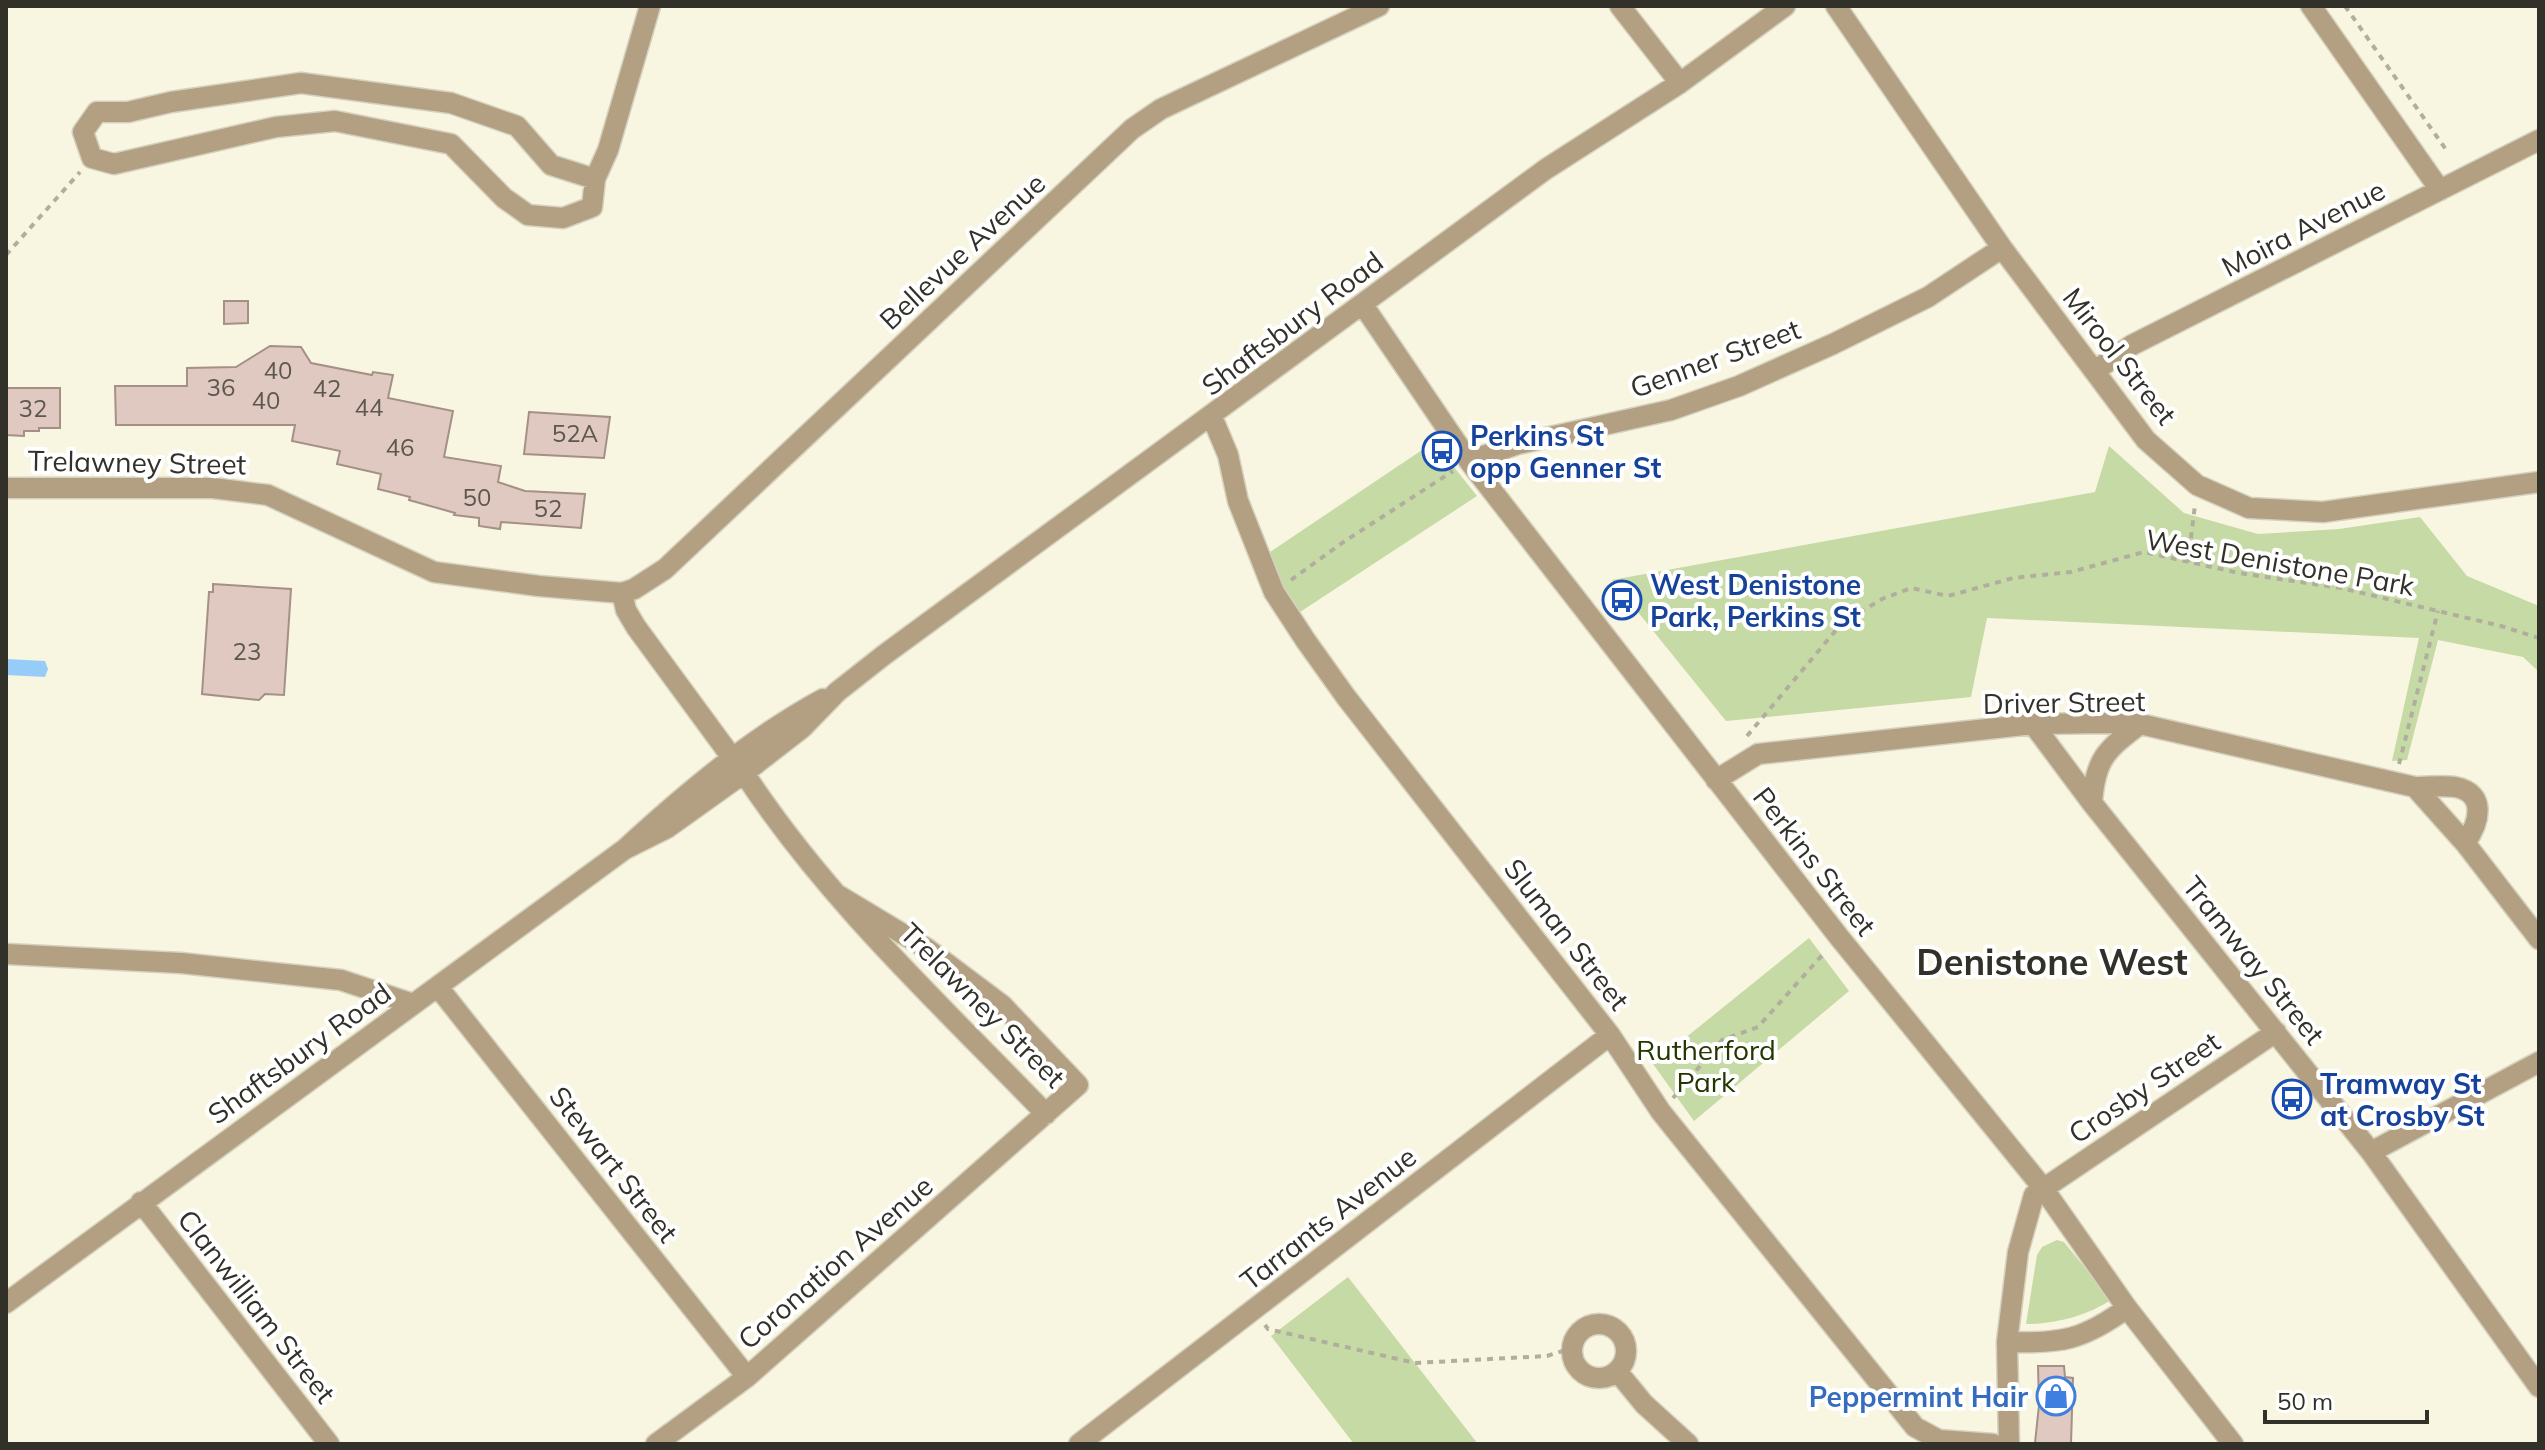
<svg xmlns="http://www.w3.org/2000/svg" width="2545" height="1450" viewBox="0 0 2545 1450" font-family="Mulish,sans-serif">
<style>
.green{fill:#c6daa6}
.water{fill:#96ccf8}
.building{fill:#dfc9c0;stroke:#a59088;stroke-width:2}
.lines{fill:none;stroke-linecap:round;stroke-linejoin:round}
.minor-casing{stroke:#d4d2bf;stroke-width:23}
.path{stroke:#b1ae9e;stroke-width:4;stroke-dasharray:6 6;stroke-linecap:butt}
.minor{stroke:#b39f81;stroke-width:20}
.labels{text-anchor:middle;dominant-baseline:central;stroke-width:8;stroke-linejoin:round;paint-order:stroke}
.number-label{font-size:24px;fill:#5d574f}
.street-label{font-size:28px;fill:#323129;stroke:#fff}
.transit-label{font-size:28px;font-weight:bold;fill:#164399;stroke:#fff;text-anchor:start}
.park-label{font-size:28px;fill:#253600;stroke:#fff}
.shop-label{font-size:28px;font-weight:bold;fill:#366cbe;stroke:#fff;text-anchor:end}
.district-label{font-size:36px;font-weight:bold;fill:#323129;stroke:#fff}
</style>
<rect width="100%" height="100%" fill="#f8f5e0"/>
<path class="green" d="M1434,442L1477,496L1300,612L1264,556Z
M2109,446L2184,513L2258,534L2339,529L2420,517L2467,576L2539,606V672L2523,657L2438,640L2407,760L2392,761L2419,638L1987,618L1971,697L1726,721L1612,580L2095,492Z
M1809,938L1849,991L1694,1121L1653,1064Z
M2057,1240L2064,1242L2111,1300C2086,1316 2056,1324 2026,1324L2037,1255L2042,1247Z
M1348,1277L1478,1444H1354L1271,1336Z"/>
<path class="water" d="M6,659L45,661L48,669L45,677L6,675Z"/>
<path class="building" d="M224,301H248V323L224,324Z
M270,346L301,347L311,363L372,375L373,372L393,375L388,398L453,411L444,457L501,466L498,482L525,491L585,494L581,528L501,522L500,529L479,526V518L454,515L455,513L409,500L410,497L378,489L381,474L337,464L340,451L292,441L295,425H116L115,386H187V368L236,367Z
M6,388H60V428H39V431H24V436L6,435Z
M529,412L610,417L604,458L524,454Z
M213,584L291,589L284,695L265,694L259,700L202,694L209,592H213Z
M2038,1366H2064L2065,1377L2073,1378L2071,1444L2035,1443L2039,1405Z"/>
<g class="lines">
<defs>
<path id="minor" d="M1620,6L1680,83
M1836,6L2002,248L2146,440L2197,485L2249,508L2323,512L2539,482
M2311,6L2440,190
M595,179L551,165L517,126L451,103L301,83L171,102L128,112H97L83,132L92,158L114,164L276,127L335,121L451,144L504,198L528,215L563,218L592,207L595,179L608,150L650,6
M1363,305L1469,461L1839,937L2043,1188L2127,1308L2233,1444
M2096,370L2132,345L2539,140
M1212,417L1228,455L1238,501L1274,592L1306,641L1346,697L1610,1035L1661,1112L1915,1427L1939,1440L1993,1444
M1469,461L1518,444L1671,410L1739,386L1833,344L1928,297L2002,248
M6,488H213L268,495L434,572L539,586L622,593L626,610L636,627L733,759
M622,593L634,589L665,569L1132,129L1161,109L1379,6
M2033,724L2092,803L2371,1152L2539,1387
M744,773C827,900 941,1005 1046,1114
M1716,780L1758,754L2033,724L2106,723L2140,724L2415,787C2428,787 2442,785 2455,787C2488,793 2479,824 2465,843
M2415,787L2465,843L2539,939
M2092,803C2095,759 2106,750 2140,724
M625,849L667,828L744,773L802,728L837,692L884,655L1546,169L1680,83L1785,6
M6,954L181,963L341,980L413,1004
M438,987L747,1377
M2371,1152L2539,1062
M141,1202L329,1444
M6,1303L625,849C685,794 751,738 823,699
M1572 1351a27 27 0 1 1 54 0a27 27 0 1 1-54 0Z
M2007,1342C2061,1344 2083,1340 2127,1308
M1617,1371L1644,1404L1688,1444
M656,1444L747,1377L1078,1085L1002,1005L926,948L838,895
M1079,1444L1610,1035
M2009,1444L2007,1342L2018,1252L2034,1195L2276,1032"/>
</defs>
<use href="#minor" class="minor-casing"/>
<path class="path" d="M2345,6L2447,151
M6,255L80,172
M2188,562L2195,505
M1291,580L1342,543L1453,471
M1747,736L1842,623L1882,599L1911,588L1948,596L2013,578L2071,572L2144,552L2239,573L2341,588L2501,626L2539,638
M2399,764L2438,611
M1673,1098L1722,1040L1758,1027L1825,952
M1265,1325L1268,1329L1415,1363L1547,1356L1572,1348"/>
<use href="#minor" class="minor"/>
</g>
<defs>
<symbol id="bus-ring" viewBox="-11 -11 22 22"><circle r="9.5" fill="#fff" stroke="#1a4fb4" stroke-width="1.5"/><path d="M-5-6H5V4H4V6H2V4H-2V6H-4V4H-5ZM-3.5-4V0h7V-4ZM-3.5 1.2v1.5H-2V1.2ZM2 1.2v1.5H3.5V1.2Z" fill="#1a4fb4"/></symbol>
<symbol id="shop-ring" viewBox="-11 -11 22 22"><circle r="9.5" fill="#fff" stroke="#3f7fe0" stroke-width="1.5"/><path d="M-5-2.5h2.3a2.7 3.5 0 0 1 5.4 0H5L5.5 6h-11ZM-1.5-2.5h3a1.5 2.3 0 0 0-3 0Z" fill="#3f7fe0"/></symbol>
</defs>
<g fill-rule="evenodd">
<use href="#bus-ring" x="1420" y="429" width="44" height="44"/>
<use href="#bus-ring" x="1600" y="578" width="44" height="44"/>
<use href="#bus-ring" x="2270" y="1077" width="44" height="44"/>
<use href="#shop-ring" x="2034" y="1374" width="44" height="44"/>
</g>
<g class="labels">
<g class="number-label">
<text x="278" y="370">40</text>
<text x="221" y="387">36</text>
<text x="327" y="388">42</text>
<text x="266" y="400">40</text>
<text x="369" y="407">44</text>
<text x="33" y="408">32</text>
<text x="575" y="433">52A</text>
<text x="400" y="447">46</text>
<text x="477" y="497">50</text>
<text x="548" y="508">52</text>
<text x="247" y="651">23</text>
</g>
<g class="street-label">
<text transform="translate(2303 228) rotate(-27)">Moira Avenue</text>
<text transform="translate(962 251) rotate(-43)">Bellevue Avenue</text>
<text transform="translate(1292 323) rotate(-37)">Shaftsbury Road</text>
<text transform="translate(2120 356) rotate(52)">Mirool Street</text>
<text transform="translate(1715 358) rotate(-20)">Genner Street</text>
<text transform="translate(137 462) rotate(1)">Trelawney Street</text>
<text transform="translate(2280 562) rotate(10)">West Denistone Park</text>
<text transform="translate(2064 702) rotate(-1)">Driver Street</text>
<text transform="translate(1815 861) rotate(52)">Perkins Street</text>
<text transform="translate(1567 934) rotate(52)">Sluman Street</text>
<text transform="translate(2254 960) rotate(51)">Tramway Street</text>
<text transform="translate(983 1005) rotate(45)">Trelawney Street</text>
<text transform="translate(299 1053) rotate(-36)">Shaftsbury Road</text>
<text transform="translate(2144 1087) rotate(-34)">Crosby Street</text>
<text transform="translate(614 1164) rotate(52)">Stewart Street</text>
<text transform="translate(1328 1218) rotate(-38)">Tarrants Avenue</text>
<text transform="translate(835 1262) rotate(-41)">Coronation Avenue</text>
<text transform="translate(257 1306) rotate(52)">Clanwilliam Street</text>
</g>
<g class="transit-label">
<text x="1470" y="435">Perkins St<tspan x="1470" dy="32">opp Genner St</tspan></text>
<text x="1650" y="584">West Denistone<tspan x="1650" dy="32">Park, Perkins St</tspan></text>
<text x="2320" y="1083">Tramway St<tspan x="2320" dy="32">at Crosby St</tspan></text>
</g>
<g class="park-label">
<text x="1706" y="1049">Rutherford<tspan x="1706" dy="32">Park</tspan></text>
</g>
<g class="shop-label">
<text x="2028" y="1396">Peppermint Hair</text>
</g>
<g class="district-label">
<text x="2052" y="961">Denistone West</text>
</g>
</g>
<rect width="2545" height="1450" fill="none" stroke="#323129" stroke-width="16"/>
<path d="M2265 1410v12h162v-12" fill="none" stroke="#323129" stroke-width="4"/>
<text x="2277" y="1410" font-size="24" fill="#323129" stroke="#ffffff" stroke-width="6" paint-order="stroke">50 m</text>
</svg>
